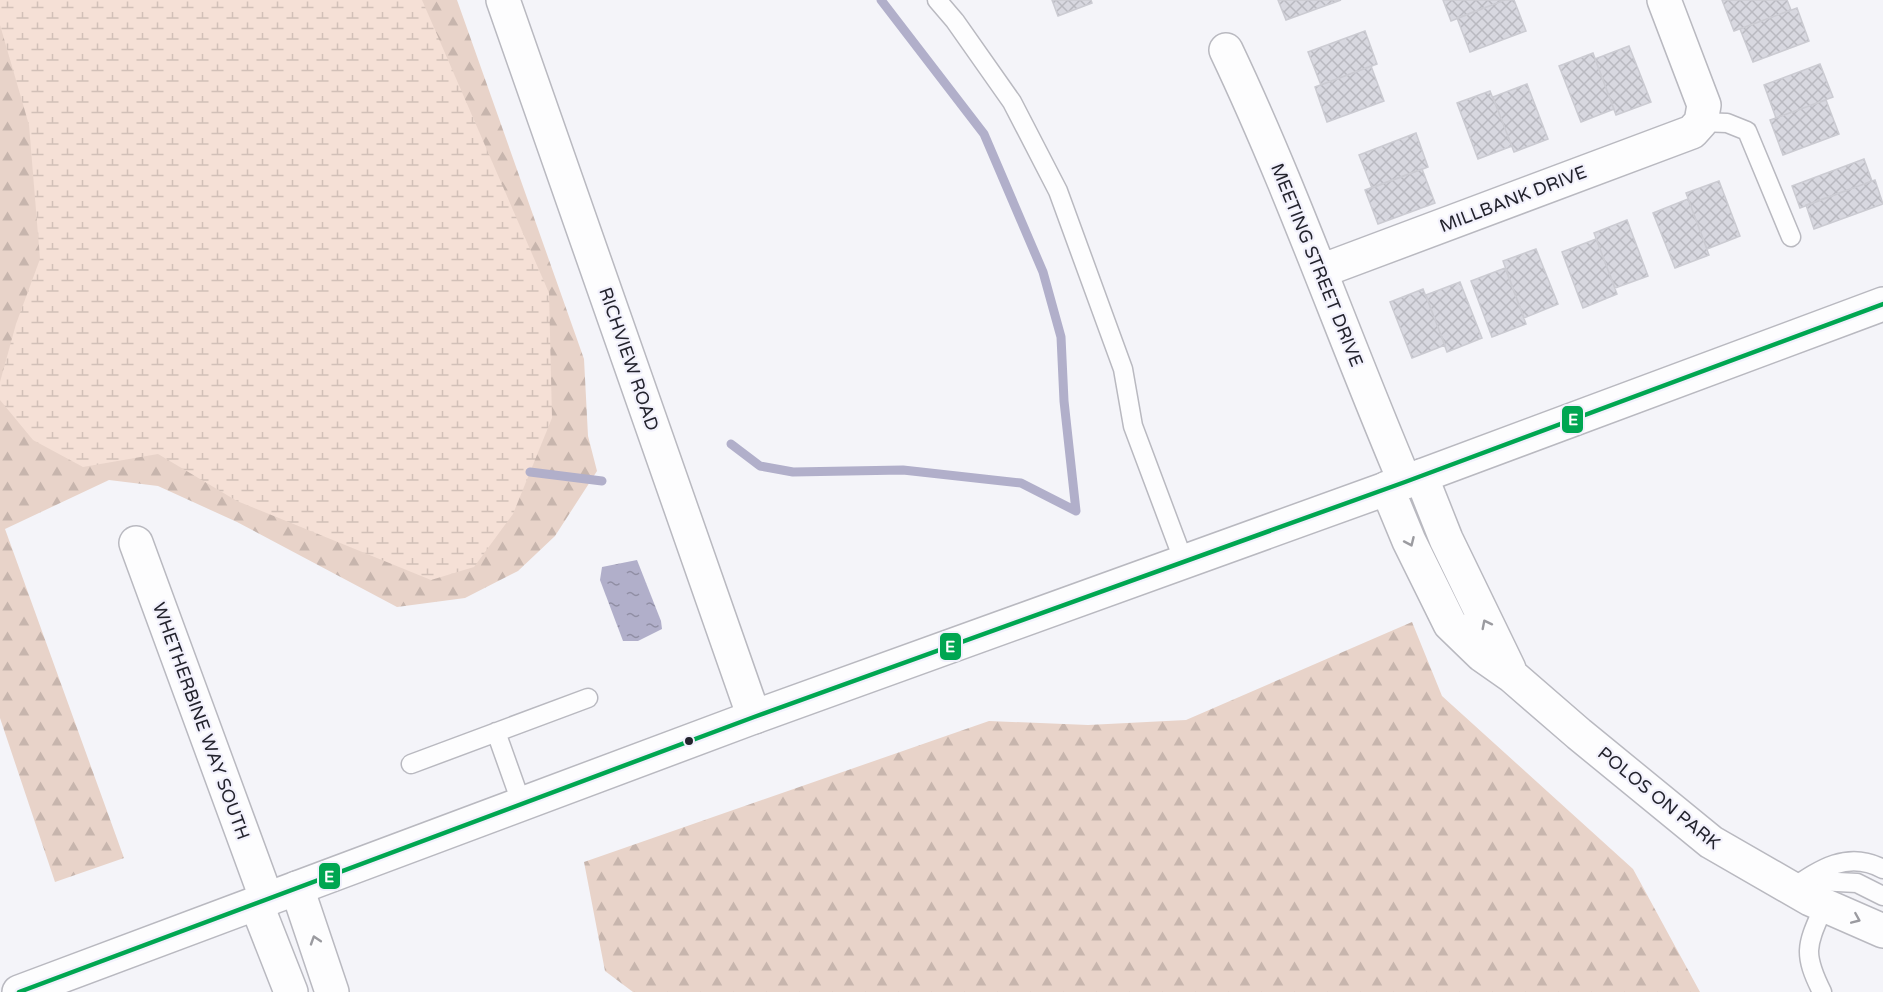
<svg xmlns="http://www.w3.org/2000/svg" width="1883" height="992" viewBox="0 0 1883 992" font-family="'Varela Round',sans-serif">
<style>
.forest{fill:url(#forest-firs)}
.wetland{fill:url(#wetland-marsh)}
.water{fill:url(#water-ripples)}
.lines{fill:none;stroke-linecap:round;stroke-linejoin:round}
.stream{stroke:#b1afca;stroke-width:9}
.building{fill:url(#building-cross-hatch);stroke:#cbcbd2;stroke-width:1.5}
.service-casing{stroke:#b9b9c0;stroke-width:21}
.minor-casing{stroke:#b9b9c0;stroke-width:36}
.tertiary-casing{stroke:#b9b9c0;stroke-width:36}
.secondary-casing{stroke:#b9b9c0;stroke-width:36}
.service{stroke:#fdfdfe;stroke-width:18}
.minor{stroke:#fdfdfe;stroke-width:33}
.tertiary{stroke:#fdfdfe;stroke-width:33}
.secondary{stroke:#fdfdfe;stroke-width:33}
.bus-1-casing{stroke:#f2f1fc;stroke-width:9}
.bus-1{stroke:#00a651;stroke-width:4.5}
.oneway{stroke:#9b9ba0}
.bus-dot{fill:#23232d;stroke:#f2f1fc;stroke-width:2}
.labels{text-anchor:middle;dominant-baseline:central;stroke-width:4.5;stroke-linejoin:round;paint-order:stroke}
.street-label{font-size:18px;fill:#23232d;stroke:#f2f1fc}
.line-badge{stroke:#f2f1fc;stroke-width:2}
.badge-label{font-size:16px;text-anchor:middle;font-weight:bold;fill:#fff}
</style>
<defs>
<pattern id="forest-firs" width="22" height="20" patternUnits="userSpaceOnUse" patternTransform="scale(1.5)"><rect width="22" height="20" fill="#e8d3c9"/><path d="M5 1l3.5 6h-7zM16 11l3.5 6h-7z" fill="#c7b5ad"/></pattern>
<pattern id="wetland-marsh" width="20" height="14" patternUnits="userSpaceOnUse" patternTransform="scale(1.5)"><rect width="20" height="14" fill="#f5e0d6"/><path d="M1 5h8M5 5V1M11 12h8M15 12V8" fill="none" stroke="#d2c0b8"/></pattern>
<pattern id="water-ripples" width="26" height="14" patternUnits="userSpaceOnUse" patternTransform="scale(1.5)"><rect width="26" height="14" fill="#b1afca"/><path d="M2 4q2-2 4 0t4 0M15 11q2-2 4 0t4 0" fill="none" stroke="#908ea4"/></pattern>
<pattern id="building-cross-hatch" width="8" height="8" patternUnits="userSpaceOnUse" patternTransform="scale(1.5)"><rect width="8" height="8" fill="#d8d8e0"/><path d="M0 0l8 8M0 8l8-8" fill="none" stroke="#b9b9c0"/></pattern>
</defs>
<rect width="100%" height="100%" fill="#f4f4f9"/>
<path class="forest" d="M0,0H457L584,359L588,436L597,471L555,536L518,571L465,598L397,607L237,522L158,486L109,480L5,529L124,858L55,882L0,718Z
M1412,622L1442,696L1633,869L1700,992H633L605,971L584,862L989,721L1088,725L1186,720Z"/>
<path class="wetland" d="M0,0H422L549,293L552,418L513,514L474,567L431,580L237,501L158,454L83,467L33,440L0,400V382L16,324L40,259L29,125L0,25Z"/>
<path class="water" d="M637,560L661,621L662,629L638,641H623L600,580L602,567Z"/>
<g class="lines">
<path class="stream" d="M881,0L984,134L1043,272L1061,337L1064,401L1076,511
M731,444L760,466L793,472L903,470L1021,483L1076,511
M530,472L602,481"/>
</g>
<path class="building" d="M1052,0H1091L1092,3L1058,16Z
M1278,0H1341L1286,20Z
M1443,0H1505L1451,21Z
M1505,0H1514L1526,31L1470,52L1457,18Z
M1722,0H1787L1791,10L1734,31Z
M1797,8L1809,41L1753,62L1740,29Z
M1365,31L1377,64L1321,85L1308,52Z
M1629,46L1651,102L1616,115L1595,59Z
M1593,53L1614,109L1581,122L1559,66Z
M1820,64L1833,97L1776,118L1764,85Z
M1371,66L1384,101L1327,122L1315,87Z
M1527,84L1548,139L1514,152L1493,97Z
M1490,91L1512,146L1478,159L1457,103Z
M1826,100L1839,134L1783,155L1770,120Z
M1416,133L1428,167L1372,188L1359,155Z
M1864,159L1872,181L1800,208L1792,186Z
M1422,169L1435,203L1378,224L1365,190Z
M1875,180L1883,204L1814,229L1806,205Z
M1719,181L1740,236L1707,249L1686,193Z
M1688,199L1709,255L1675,268L1653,213Z
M1627,220L1648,276L1615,288L1594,233Z
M1596,239L1617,294L1583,308L1562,252Z
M1536,249L1558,304L1524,318L1503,261Z
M1505,268L1526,324L1492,337L1471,281Z
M1460,282L1482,338L1447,352L1426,295Z
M1423,289L1445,345L1412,358L1390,302Z"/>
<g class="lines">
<defs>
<path id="service" d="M937,0L955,21L1012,102L1058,191L1123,369L1133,426L1184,562
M1701,122L1727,123L1747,131L1791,237
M496,732L522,805
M411,764L588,698
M1805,885L1818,881L1857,883L1883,896
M1791,889C1820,869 1848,850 1883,869
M1822,992C1802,952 1807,945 1824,906"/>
<path id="minor" d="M1226,50C1293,191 1344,339 1405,482
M1321,271L1692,132L1701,122L1704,105L1664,0
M1421,476L1446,539L1509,669
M1387,488L1409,541L1450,624L1482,655L1512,676L1579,734L1711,842L1810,899L1883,931
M136,543L267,900
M297,888L332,992
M256,903L291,992"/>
<path id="tertiary" d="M503,0L754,717"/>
<path id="secondary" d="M19,992L754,717L1405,482L1883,304"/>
</defs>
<use href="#service" class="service-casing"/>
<use href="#minor" class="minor-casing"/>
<use href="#tertiary" class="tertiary-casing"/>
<use href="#secondary" class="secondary-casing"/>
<use href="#service" class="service"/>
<use href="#minor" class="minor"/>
<use href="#tertiary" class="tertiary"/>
<use href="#secondary" class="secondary"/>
<defs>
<path id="bus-1" d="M19,992L754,717L1405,482L1883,304"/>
</defs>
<use href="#bus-1" class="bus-1-casing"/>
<use href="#bus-1" class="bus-1"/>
</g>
<defs><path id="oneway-chevron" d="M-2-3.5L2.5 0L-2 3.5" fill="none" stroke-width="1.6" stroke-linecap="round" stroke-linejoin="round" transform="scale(1.5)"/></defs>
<g class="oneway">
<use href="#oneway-chevron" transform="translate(1410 542) rotate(66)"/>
<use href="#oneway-chevron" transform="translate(1486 624) rotate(-117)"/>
<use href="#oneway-chevron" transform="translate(1856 919) rotate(23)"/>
<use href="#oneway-chevron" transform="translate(315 940) rotate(-108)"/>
</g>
<circle class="bus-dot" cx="689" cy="741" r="5"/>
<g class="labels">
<g class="street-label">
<text transform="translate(1513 199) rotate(-21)">MILLBANK DRIVE</text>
<text transform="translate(1317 265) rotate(68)">MEETING STREET DRIVE</text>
<text transform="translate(629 359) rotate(71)">RICHVIEW ROAD</text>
<text transform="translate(201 721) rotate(70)">WHETHERBINE WAY SOUTH</text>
<text transform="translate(1659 798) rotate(39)">POLOS ON PARK</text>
</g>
</g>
<g class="line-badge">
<rect x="1561" y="405" width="23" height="29" rx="6" fill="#00a651"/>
<rect x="939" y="632" width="23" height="29" rx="6" fill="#00a651"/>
<rect x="318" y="862" width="23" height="28" rx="6" fill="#00a651"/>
</g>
<g class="badge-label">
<text x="1573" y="425">E</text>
<text x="950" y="652">E</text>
<text x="329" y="882">E</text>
</g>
</svg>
